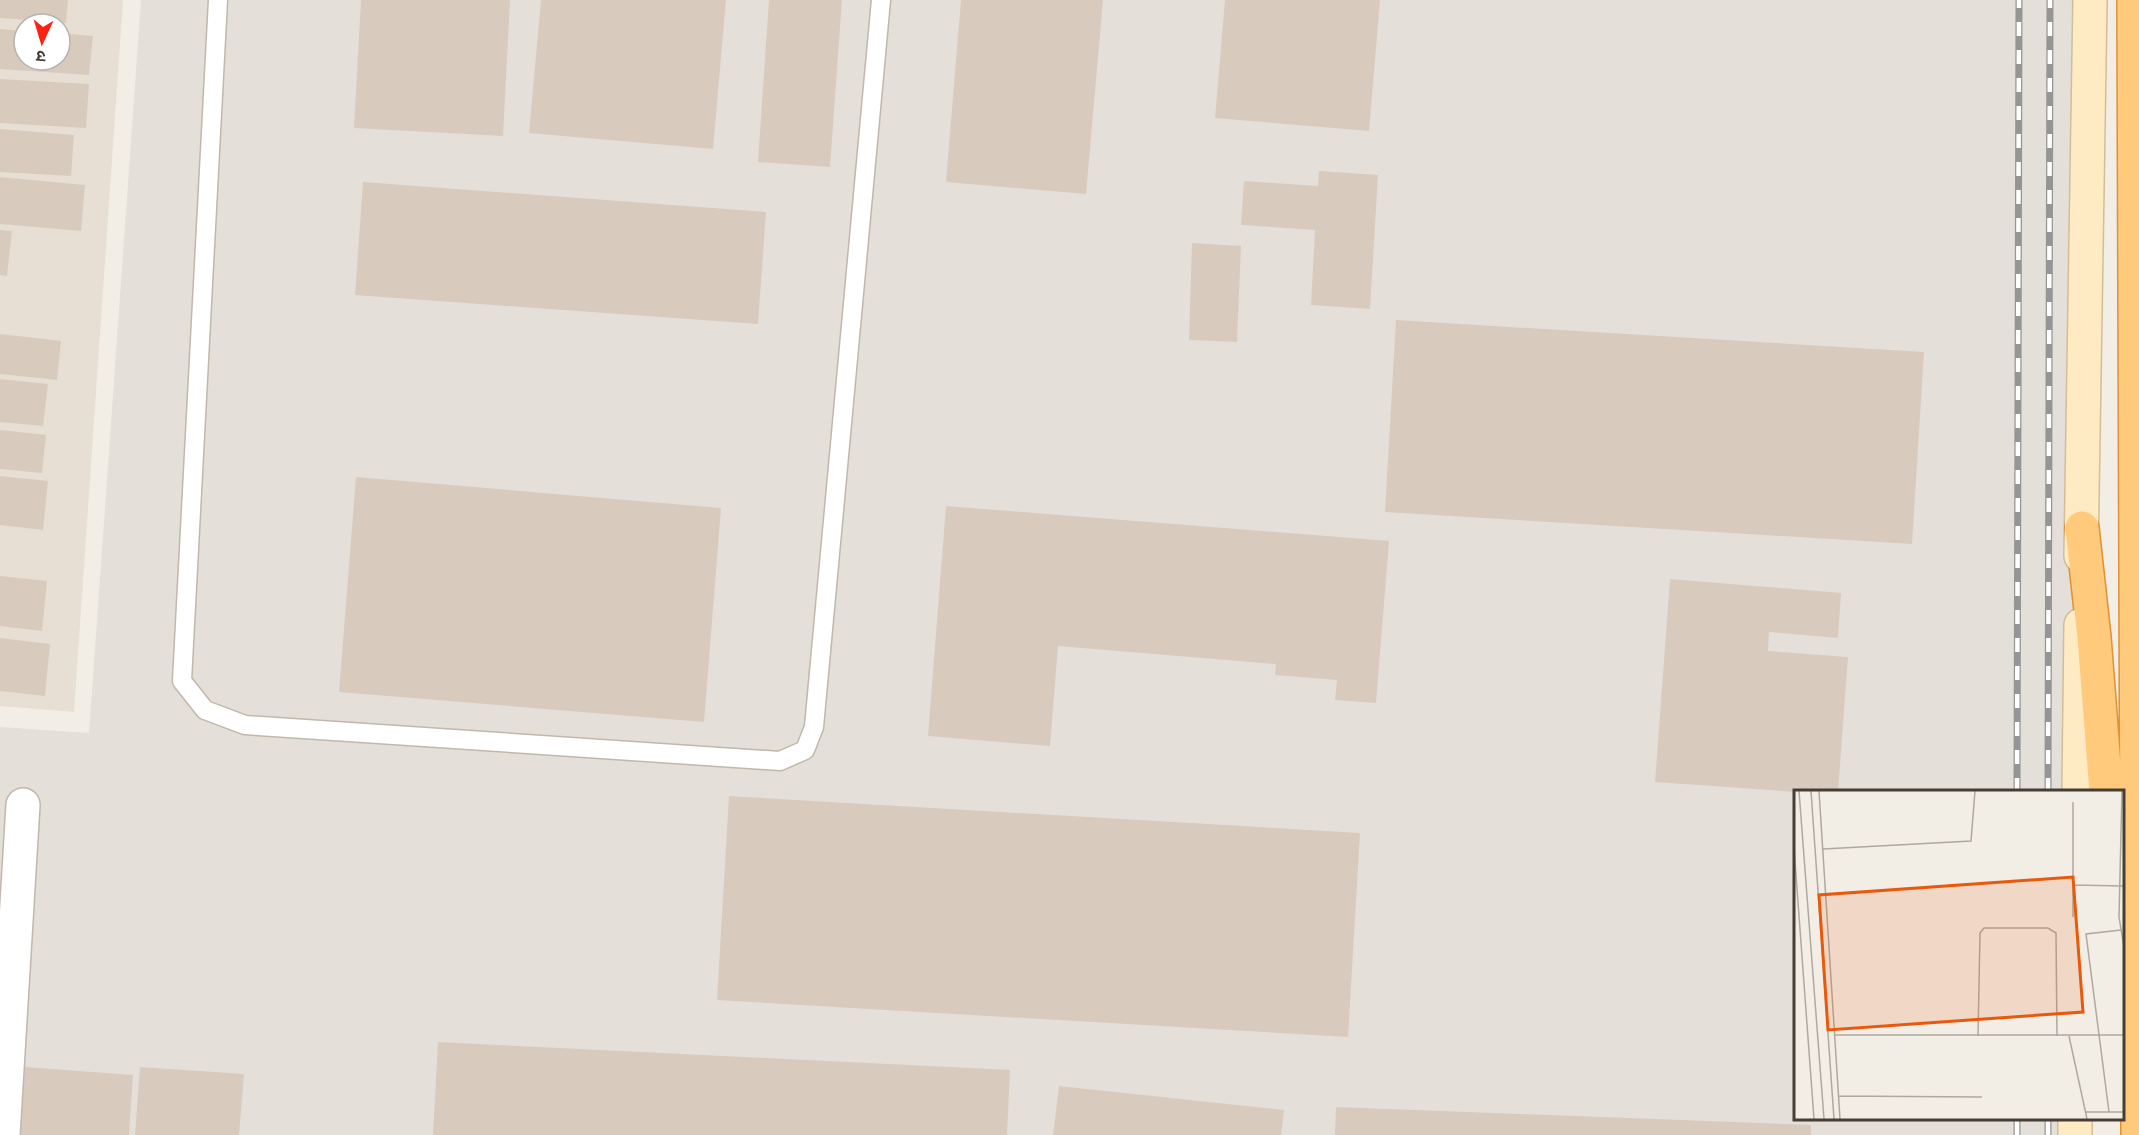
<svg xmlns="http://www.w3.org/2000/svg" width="2139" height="1135" viewBox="0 0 2139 1135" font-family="Roboto,'Noto Sans Devanagari',sans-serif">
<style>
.residential{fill:#e7dfd3;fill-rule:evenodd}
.industrial{fill:#e5dfda}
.building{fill:#d8cbbe}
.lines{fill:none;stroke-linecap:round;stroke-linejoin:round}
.service-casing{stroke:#c1b7ab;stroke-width:21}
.minor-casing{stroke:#c1b7ab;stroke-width:36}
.secondary-casing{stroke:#d4bd95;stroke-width:36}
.trunk-casing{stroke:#df9133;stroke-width:36}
.service{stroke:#fff;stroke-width:18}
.minor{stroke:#fff;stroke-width:33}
.secondary{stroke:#ffebc3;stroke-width:33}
.trunk{stroke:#ffca7b;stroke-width:33}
.rail-casing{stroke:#959595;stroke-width:7}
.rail{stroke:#fff;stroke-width:4.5;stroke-dasharray:14;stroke-linecap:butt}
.inset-road{fill:none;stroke:#aea89f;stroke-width:1.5}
.view{fill:#e8590c;fill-opacity:0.15;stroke:#e8590c;stroke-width:3}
.inset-edge{fill:none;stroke:#463e35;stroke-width:3}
</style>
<rect width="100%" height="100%" fill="#f3eee5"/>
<path class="residential" d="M0,0H123L74,712L0,706ZM24,24H60V60H24Z"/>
<path class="industrial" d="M141,0H2073L2080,791L1796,792V1118L2082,1119V1135H0V727L89,733Z"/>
<path class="building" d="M0,0H68L66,23L0,18Z
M361,0H510L503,136L354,128Z
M541,0H726L713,149L529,133Z
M769,0H842L830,167L758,162Z
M961,0H1103L1086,194L946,182Z
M1225,0H1380L1369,131L1215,118Z
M0,29L24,31V60H60V33L93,36L89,75L0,69Z
M0,79L89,84L86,128L0,123Z
M0,129L74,135L71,176L0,172Z
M1319,171L1378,175L1370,309L1311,305L1315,230L1241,225L1244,181L1318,186Z
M0,177L85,185L81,231L0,224Z
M363,182L766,212L758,324L355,295Z
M0,230L12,231L7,276L0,275Z
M1192,243L1241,246L1237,342L1189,340Z
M1396,320L1924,352L1912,544L1385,512Z
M0,334L61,341L57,380L0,374Z
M0,379L48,384L43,426L0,422Z
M0,430L46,435L42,473L0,469Z
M0,476L48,481L43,530L0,525Z
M356,477L721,508L704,722L339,692Z
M946,506L1389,541L1376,703L1335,700L1337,680L1275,675L1276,664L1058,646L1050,746L928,736Z
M0,576L47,581L42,631L0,626Z
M1670,579L1841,593L1838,638L1769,632L1768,651L1848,657L1838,792H1796L1655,782Z
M0,638L50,644L45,696L0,691Z
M729,796L1360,833L1348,1037L717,1000Z
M438,1042L1010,1070L1007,1135H433Z
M25,1067L133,1075L129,1135H20Z
M140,1067L244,1074L239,1135H135Z
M1059,1086L1284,1110L1281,1135H1053Z
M1336,1107L1811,1125V1135H1335Z"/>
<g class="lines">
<defs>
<path id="service" d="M218,0L182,681L205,710L245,725L780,761L805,750L814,727L881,0"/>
<path id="minor" d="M3,1135L23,805"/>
<path id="secondary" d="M2081,556L2090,0
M2079,792L2081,625
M2075,1118V1135"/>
<path id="trunk" d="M2134,0L2138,1135
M2082,528L2094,637L2106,792"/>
</defs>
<use href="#service" class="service-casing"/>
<use href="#minor" class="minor-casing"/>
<use href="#secondary" class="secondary-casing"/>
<use href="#trunk" class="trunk-casing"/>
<use href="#service" class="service"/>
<use href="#minor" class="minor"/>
<use href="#secondary" class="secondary"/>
<use href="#trunk" class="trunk"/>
<defs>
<path id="rail" d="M2017,792L2019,0
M2048,792L2050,0
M2017,1135V1118
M2048,1135V1118"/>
</defs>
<use href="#rail" class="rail-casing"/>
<use href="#rail" class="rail"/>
</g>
<g transform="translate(1794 790)">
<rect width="330" height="330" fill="#f3eee5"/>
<path class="inset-road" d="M5,1L30,329M17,1L40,329M25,1L46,329M328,1L325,127L330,157M279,12V127M0,58L20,329M29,59L177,51L181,1M279,95L330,96M40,245H330M184,246L186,143L190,138H254L262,143L263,246M275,246L293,329M44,306L188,307M291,322H330M315,322L292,144L327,140"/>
<path class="view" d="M279,87L289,222L34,240L25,105Z"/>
<rect width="330" height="330" class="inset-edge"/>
</g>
<g transform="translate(42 42) rotate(184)"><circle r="28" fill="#ffffff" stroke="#b5b2ae" stroke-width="1.5"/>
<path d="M0-4.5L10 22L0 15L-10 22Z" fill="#fc2213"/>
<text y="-9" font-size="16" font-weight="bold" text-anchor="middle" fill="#463e35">उ</text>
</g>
</svg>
